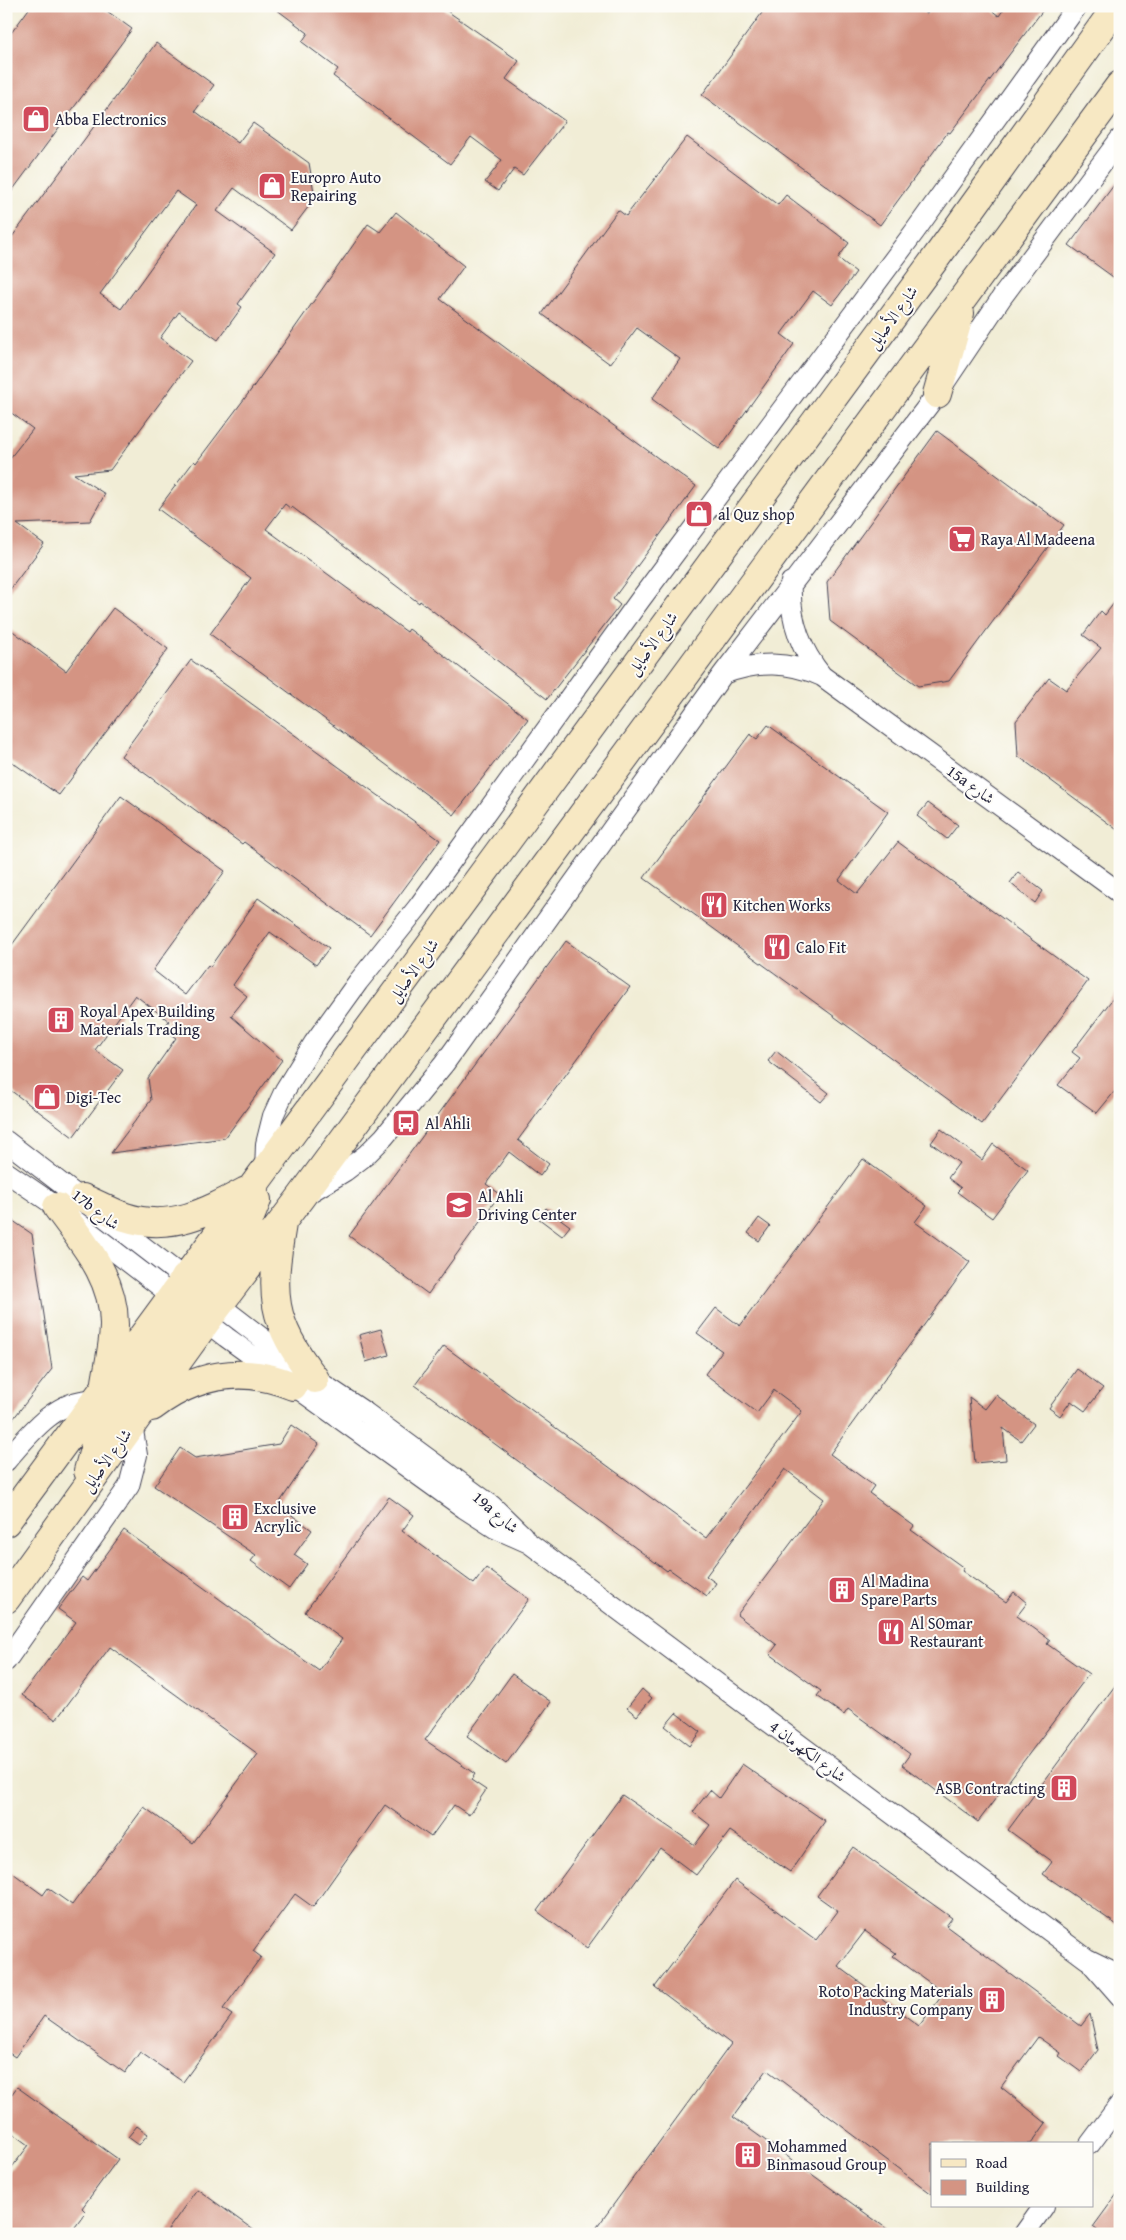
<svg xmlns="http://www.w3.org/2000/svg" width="1126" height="2240" viewBox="0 0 1126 2240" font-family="'Gentium Book Plus',Amiri,serif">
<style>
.building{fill:#d49483;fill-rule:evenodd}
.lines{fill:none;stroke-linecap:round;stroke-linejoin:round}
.street-casing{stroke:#414052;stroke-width:22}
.secondary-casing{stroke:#414052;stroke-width:30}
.street{stroke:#fff;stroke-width:20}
.secondary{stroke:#f7e8c3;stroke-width:28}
.labels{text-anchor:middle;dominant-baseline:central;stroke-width:4;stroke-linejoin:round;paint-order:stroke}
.poi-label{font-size:16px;fill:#22223b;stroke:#fdfcf7;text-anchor:start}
.street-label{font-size:16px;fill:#22223b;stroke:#fdfcf7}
</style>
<rect width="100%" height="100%" fill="#fdfcf7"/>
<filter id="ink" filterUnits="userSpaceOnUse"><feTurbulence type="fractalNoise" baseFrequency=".02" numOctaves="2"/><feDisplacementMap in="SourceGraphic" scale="10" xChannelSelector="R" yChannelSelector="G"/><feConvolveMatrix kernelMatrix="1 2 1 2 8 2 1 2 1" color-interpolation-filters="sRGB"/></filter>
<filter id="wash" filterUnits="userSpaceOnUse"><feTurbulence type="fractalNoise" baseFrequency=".0096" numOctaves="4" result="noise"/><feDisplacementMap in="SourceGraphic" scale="20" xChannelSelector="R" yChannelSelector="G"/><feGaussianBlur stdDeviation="1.12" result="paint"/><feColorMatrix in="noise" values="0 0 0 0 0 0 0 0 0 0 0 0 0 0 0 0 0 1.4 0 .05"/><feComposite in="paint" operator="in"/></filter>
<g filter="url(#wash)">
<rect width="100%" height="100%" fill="#f1edd6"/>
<g id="blocks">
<path class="building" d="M31,6H100L132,29L6,199V40Z
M272,6H440L519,61L506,79L565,121L523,175L514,169L498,191L485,182L502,160L471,137L450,164L333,76L338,69L302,42L308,33Z
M767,6H916L927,14L933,6H986L999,16L1006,6H1046L950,133L948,132L880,225L702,95Z
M156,43L214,85L195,111L238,143L253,123L309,163L315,198L291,230L234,188L217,211L275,253L238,304L242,307L218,340L179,312L160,338L191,361L110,470L74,474L105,494L90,521L17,524L44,544L6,595V463L33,429L6,409V245ZM176,191L196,205L121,309L100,294Z
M687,137L778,205L786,195L849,243L838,258L856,272L832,305L813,291L781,334L794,344L719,449L652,399L680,359L637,328L610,364L542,314L618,210L626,216Z
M1120,177V282L1069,245Z
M396,212L464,266L440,299L574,399L576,398L696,486L613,599L620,605L547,699L420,601L419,603L292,507L291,509L285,504L266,529L407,632L409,629L528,719L454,815L210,634L251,578L158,509L194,461L196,463L251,390L368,224L380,232Z
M937,431L1064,525L949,681L918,686L830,621L827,582Z
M1120,595V832L1018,756L1016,721L1049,678L1066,690L1101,648L1083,635L1101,611L1105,615Z
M113,608L168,649L59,795L6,758V626L66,671Z
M191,660L440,840L370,935L244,842L242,844L121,756Z
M768,725L888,812L839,880L857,894L898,842L1088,981L982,1124L644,878L750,734L757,739Z
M121,796L225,871L153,970L185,995L208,965L210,967L258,898L329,948L316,965L270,932L233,985L247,996L231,1016L282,1060L225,1138L111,1153L151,1100L148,1078L176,1038L163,1029L169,1021L135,995L95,1050L123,1070L73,1137L6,1087V953Z
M928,803L958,825L947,839L917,816Z
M1018,872L1043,891L1035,903L1010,883Z
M566,941L630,987L518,1140L549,1164L540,1176L509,1152L486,1184L500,1194L428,1294L349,1236Z
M1120,989V1085L1097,1113L1058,1085L1080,1058L1072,1052Z
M776,1051L829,1093L821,1102L768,1061Z
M941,1129L982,1160L993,1144L1028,1170L992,1218L957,1192L961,1188L948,1178L959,1163L931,1143Z
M863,1159L927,1206L915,1222L970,1262L830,1454L874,1486L869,1493L914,1526L911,1530L964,1568L962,1571L1006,1602L1014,1592L1027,1603L1017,1616L1050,1640L1047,1644L1089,1674L978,1822L902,1765L910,1754L848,1709L844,1715L817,1696L821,1691L770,1654L777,1645L737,1615L824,1499L785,1469L706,1576L716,1583L707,1596L669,1569L667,1571L415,1385L444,1346L706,1538L802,1411L774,1390L757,1413L705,1374L722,1351L697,1333L716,1308L740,1326Z
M546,1208L570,1226L562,1236L538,1218Z
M6,1216L32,1234L52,1369L6,1428Z
M759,1218L770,1226L759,1241L748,1233Z
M381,1329L389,1355L366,1362L359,1335Z
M1077,1369L1103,1388L1085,1411L1071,1401L1060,1416L1049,1408Z
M996,1395L1034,1424L1021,1441L1003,1428L1006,1460L975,1463L969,1397L985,1409Z
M291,1425L319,1444L278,1505L312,1530L294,1555L307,1564L289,1589L251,1561L256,1555L154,1486L180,1448L195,1458L279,1444Z
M389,1497L414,1515L402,1531L474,1584L486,1568L529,1599L425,1740L475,1774L471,1780L486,1790L469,1815L454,1805L431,1837L385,1805L313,1907L295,1894L253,1951L261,1957L223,2009L232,2015L183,2082L140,2052L125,2073L44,2016L15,2057L6,2051V1868L43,1895L48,1888L72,1905L144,1807L193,1843L258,1754L110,1647L56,1720L22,1695L76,1622L58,1609L82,1577L87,1581L124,1530L319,1671L342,1639L305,1612Z
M512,1674L551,1702L506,1764L467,1736Z
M1120,1679V1927L1043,1874L1052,1862L1008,1830Z
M642,1689L652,1698L637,1716L627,1708Z
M676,1713L701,1732L690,1746L665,1726Z
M742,1764L825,1821L790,1872L730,1831L696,1875L660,1848L587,1948L537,1911L622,1795L695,1845L710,1825L693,1812L710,1790L719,1798Z
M853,1847L952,1918L946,1926L1081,2026L1090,2014L1098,2050L1081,2072L1059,2056L1061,2053L1038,2037L1001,2087L1046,2123L1031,2144H932V2194L767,2070L733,2117L894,2234H592L731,2044L655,1987L735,1880L816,1940L838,1911L817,1896ZM865,1931L896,1953L893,1956L944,1993L919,2026L838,1966Z
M17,2087L118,2159L82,2208L86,2212L70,2234H6V2175L29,2145L6,2128V2102Z
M137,2126L148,2134L139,2145L128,2137Z
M197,2189L259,2234H165Z
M1120,2190V2234H1102L1093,2227Z"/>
</g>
</g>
<g filter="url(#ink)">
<use href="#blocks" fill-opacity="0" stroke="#414052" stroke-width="1"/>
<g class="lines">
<defs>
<path id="street" d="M791,582C789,618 799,648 822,676
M723,674C757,661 788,661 822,676L1120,893
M6,1141L315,1379L366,1413L491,1505L523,1536
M6,1172L57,1207L226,1337L464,1508L495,1528L529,1543L1087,1959L1120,1975
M265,1172L266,1144L273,1116L285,1090L314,1043L358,982L418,907L640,600L915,231L1077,6
M307,1194L345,1171L366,1155L384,1137L444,1064L723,674L937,394L1002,297L1120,139
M6,1461C29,1434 57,1398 95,1400
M6,1661L129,1486L137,1455L132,1424
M1092,1964L1120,1996
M1090,2144L1120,2104
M1024,2234L1044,2206"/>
<path id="secondary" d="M937,394L960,313
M83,1198C97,1204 111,1212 125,1217C170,1232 207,1212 246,1191
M57,1207C83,1243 114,1277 114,1324C114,1343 109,1363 106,1382
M282,1224C270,1295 270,1320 315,1379
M204,1319L200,1304L203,1292L245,1230L257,1200
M152,1407C195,1374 243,1365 293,1386
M88,1471L96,1442L182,1320L190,1296L185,1278
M6,1522L941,251L1117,6
M6,1599L206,1322L301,1197L1120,85"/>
</defs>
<use href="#street" class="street-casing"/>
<use href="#secondary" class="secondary-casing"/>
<use href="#street" class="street"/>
<use href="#secondary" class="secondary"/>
</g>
</g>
<defs>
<symbol id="shop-square" viewBox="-11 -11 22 22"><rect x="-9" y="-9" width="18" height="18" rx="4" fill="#d1495b" stroke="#fdfcf7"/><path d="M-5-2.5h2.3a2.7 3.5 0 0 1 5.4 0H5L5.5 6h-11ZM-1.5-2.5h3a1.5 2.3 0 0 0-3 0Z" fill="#fff"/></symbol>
<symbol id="supermarket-square" viewBox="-11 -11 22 22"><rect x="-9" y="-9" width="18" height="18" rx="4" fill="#d1495b" stroke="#fdfcf7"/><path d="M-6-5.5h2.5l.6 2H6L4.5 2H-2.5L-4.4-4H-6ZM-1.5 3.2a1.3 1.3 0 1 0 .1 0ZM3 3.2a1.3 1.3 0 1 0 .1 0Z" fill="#fff"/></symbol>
<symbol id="restaurant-square" viewBox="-11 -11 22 22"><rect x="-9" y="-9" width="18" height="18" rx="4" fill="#d1495b" stroke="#fdfcf7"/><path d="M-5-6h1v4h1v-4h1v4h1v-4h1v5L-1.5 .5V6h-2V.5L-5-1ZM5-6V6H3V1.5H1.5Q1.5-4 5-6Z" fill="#fff"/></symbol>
<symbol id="building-square" viewBox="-11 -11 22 22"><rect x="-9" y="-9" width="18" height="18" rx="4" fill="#d1495b" stroke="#fdfcf7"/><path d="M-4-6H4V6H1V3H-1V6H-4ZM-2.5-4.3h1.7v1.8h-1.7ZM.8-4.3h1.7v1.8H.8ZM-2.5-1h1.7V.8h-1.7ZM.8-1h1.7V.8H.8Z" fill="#fff"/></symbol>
<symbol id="bus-square" viewBox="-11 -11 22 22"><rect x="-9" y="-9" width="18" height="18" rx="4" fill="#d1495b" stroke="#fdfcf7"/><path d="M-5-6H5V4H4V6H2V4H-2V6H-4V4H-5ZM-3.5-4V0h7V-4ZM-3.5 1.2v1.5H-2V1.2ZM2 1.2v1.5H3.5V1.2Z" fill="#fff"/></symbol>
<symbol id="school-square" viewBox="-11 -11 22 22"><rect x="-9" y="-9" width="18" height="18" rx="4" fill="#d1495b" stroke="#fdfcf7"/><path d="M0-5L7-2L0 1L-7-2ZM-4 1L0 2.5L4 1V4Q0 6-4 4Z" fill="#fff"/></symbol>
</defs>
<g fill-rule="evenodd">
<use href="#shop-square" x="20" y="103" width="32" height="32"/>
<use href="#shop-square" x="256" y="170" width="32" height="32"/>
<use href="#shop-square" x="683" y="498" width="32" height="32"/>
<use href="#supermarket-square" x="946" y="523" width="32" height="32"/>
<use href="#restaurant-square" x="698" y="889" width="32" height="32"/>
<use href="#restaurant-square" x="761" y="931" width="32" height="32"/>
<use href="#building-square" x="45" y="1004" width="32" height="32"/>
<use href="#shop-square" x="31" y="1081" width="32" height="32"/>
<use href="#bus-square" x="390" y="1107" width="32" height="32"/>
<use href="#school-square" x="443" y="1189" width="32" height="32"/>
<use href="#building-square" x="219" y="1501" width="32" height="32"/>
<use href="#building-square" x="826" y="1574" width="32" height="32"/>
<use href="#restaurant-square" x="875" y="1616" width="32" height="32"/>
<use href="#building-square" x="1048" y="1772" width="32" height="32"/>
<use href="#building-square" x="976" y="1984" width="32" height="32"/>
<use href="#building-square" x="732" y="2139" width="32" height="32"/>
</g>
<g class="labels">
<g class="poi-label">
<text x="55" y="119">Abba Electronics</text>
<text x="291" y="177">Europro Auto<tspan x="291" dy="18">Repairing</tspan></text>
<text x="718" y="514">al Quz shop</text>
<text x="981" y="539">Raya Al Madeena</text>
<text x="733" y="905">Kitchen Works</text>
<text x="796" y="947">Calo Fit</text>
<text x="80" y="1011">Royal Apex Building<tspan x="80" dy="18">Materials Trading</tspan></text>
<text x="66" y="1097">Digi-Tec</text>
<text x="425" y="1123">Al Ahli</text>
<text x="478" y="1196">Al Ahli<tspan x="478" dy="18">Driving Center</tspan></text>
<text x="254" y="1508">Exclusive<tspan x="254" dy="18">Acrylic</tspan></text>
<text x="861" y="1581">Al Madina<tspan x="861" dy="18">Spare Parts</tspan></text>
<text x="910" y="1623">Al SOmar<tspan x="910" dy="18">Restaurant</tspan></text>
<text x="1045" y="1788" text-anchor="end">ASB Contracting</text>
<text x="973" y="1991" text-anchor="end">Roto Packing Materials<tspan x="973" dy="18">Industry Company</tspan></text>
<text x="767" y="2146">Mohammed<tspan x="767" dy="18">Binmasoud Group</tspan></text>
</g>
<g class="street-label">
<text transform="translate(892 317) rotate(-54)">شارع الأصايل</text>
<text transform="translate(652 643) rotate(-54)">شارع الأصايل</text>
<text transform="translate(971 784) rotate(36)">15a شارع</text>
<text transform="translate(413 970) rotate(-54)">شارع الأصايل</text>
<text transform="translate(96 1209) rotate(38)">17b شارع</text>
<text transform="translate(106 1460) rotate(-54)">شارع الأصايل</text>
<text transform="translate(496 1512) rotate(41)">19a شارع</text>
<text transform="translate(808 1751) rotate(37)">شارع الكهرمان 4</text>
</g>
</g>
<rect width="1126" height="2240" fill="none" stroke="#fdfcf7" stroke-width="25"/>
<rect x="931" y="2142" width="162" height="65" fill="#fdfcf7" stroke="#a5a5ac"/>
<rect x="941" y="2159" width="25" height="8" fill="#f7e8c3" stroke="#a5a5ac"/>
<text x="976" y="2168" font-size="15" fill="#22223b">Road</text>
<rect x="941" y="2180" width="25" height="15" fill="#d49483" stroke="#a5a5ac"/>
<text x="976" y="2192" font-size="15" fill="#22223b">Building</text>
</svg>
